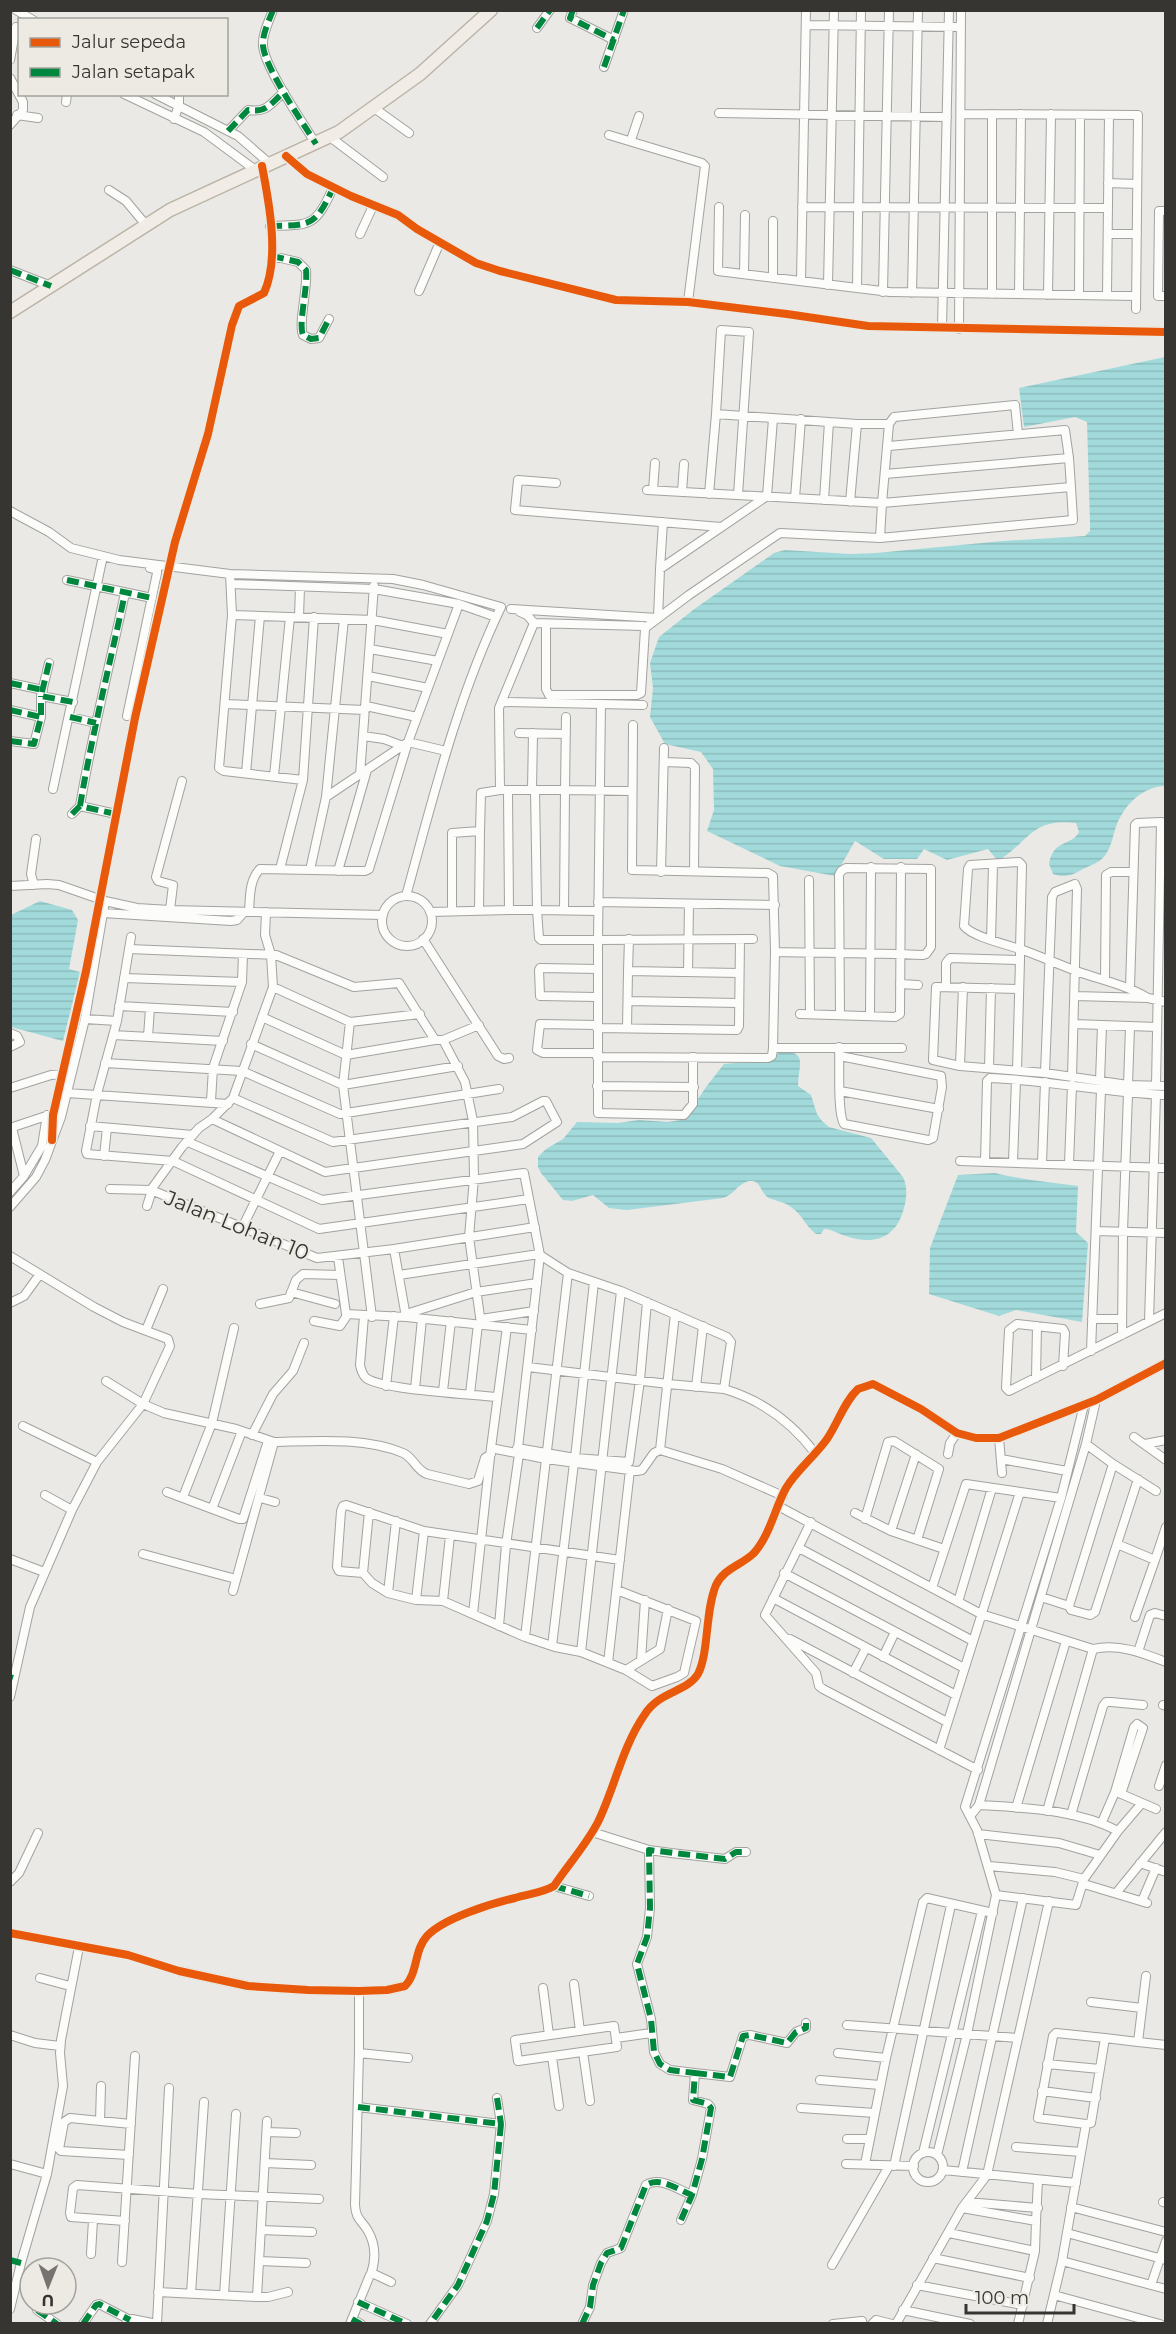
<svg xmlns="http://www.w3.org/2000/svg" width="1176" height="2334" viewBox="0 0 1176 2334" font-family="Montserrat,sans-serif">
<style>
.water{fill:url(#water-rules)}
.lines{fill:none;stroke-linecap:round;stroke-linejoin:round}
.street-casing{stroke:#a2a29f;stroke-width:10}
.primary-casing{stroke:#bbb4a7;stroke-width:15}
.street{stroke:#fcfcfb;stroke-width:8}
.primary{stroke:#f1ece6;stroke-width:12}
.quiet{stroke:#00873e;stroke-width:6;stroke-dasharray:12 6;stroke-linecap:butt}
.cycleway-casing{stroke:#eceae3;stroke-width:11}
.cycleway{stroke:#e8590c;stroke-width:8}
.labels{text-anchor:middle;dominant-baseline:central;stroke-width:4.5;stroke-linejoin:round;paint-order:stroke}
.street-label{font-size:21px;fill:#363532;stroke:#eceae3}
</style>
<defs>
<pattern id="water-rules" width="6" height="5" patternUnits="userSpaceOnUse" patternTransform="scale(1.5)"><rect width="6" height="5" fill="#a2dadb"/><path d="M0 2.5h6" fill="none" stroke="#8cbcbc"/></pattern>
</defs>
<rect width="100%" height="100%" fill="#eae9e5"/>
<path class="water" d="M1165,357V786C1143,787 1126,803 1117,824C1113,834 1112,845 1106,854C1101,862 1092,865 1083,869C1073,875 1065,878 1053,874L1049,864C1053,839 1072,846 1079,832L1076,823C1031,818 1030,841 998,861L988,849L947,860L924,849L917,859H884L855,841L835,876L780,866L707,831L714,810L713,769L701,752L665,744L650,717L653,688L650,663L659,637L693,610L774,553L785,550L850,554L876,553L1003,541L1085,536L1090,531V524L1087,422L1075,417L1024,427L1019,388Z
M40,901L72,910L78,920L69,969L80,972L63,1041L11,1027V915Z
M781,1051C809,1052 798,1065 798,1086L811,1095L817,1114L822,1121L829,1127L871,1138L903,1177C909,1190 906,1204 901,1217C891,1241 869,1244 846,1236C838,1234 832,1229 824,1229L821,1234H816C806,1227 802,1214 791,1207C784,1201 772,1201 766,1196C760,1190 760,1180 750,1181C739,1182 734,1195 723,1198L627,1210L609,1208L593,1195L572,1201L563,1200L541,1173L538,1167V1157L546,1149L563,1139L577,1122L618,1123L639,1120L668,1122L680,1120L688,1114L706,1087L724,1064L771,1060Z
M995,1173C1023,1180 1050,1182 1078,1186L1076,1232L1088,1243L1082,1322L1016,1310L999,1316L929,1294L930,1248L958,1175Z"/>
<g class="lines">
<defs>
<path id="street" d="M16,10L33,20
M273,10C269,21 262,34 263,46C265,68 303,123 316,144
M573,10L570,18L614,40
M806,25L961,27
M537,28L550,10
M10,60L16,27
M604,67L624,10
M10,78L23,102V110L10,125
M124,94L204,132L254,169
M155,94L238,136L269,163
M66,102L67,94
M374,108L409,133
M719,113L947,117
M961,114L1138,115L1136,309
M17,115L38,118
M174,119L179,105V94
M228,131L248,110C267,113 270,104 284,92
M609,135L702,163L705,166L688,302
M330,137L383,177
M631,140L639,116
M286,156L307,174L351,196L398,215L417,229L476,263L500,271L616,300L688,302L787,314L868,326L1166,332
M1108,183L1137,184
M109,190L126,201L146,225
M719,207L718,271L890,292L1136,296
M802,207L1108,208
M1166,211H1159L1158,296H1166
M270,226C311,225 315,227 333,188
M360,234L373,206
M1108,234H1137
M272,256L298,262L306,270C308,289 298,323 303,335L311,339L319,338L329,319
M10,270L51,286
M744,274L745,215
M773,278V221
M801,281L806,10
M828,285L834,10
M857,288L861,10
M419,291L440,242
M883,292L889,10
M912,293L918,10
M992,294V114
M1019,294L1021,114
M1048,295L1051,114
M1079,295L1080,115
M1107,295L1109,115
M942,328L949,10
M959,329L961,10
M716,414L721,330L749,332L738,495
M889,446L1065,430L1069,458
M885,474L1069,458L1071,487
M556,483L518,480L515,510L721,527
M647,490L882,503L889,424L894,417L1015,405L1018,434
M653,490L655,463
M682,492L684,464
M709,494L716,414L857,424H889
M795,498L801,419
M824,500L829,422
M850,502L857,424
M10,511L49,532L71,548L119,560L230,574L393,579L423,585L501,607C457,699 433,798 406,896
M660,569L663,522
M230,574L232,615L219,768L224,771L303,780
M67,580L152,598
M231,584L374,589L459,604L496,617
M511,609L658,618L660,569L767,496L773,419
M232,615L373,620L448,634
M299,617L300,587
M534,623L643,626L645,629L641,693L637,695H549L546,689V624
M645,628L689,595L780,533L880,538L1073,520L1071,487L882,503L880,538
M370,649L438,661
M49,663L41,696L73,702
M368,676L428,688
M10,683L43,690
M502,702L601,704
M225,704L365,710
M366,706L417,717
M10,710L41,717
M127,716L157,573V570L150,568
M70,717L96,723
M566,717L565,790L632,791
M633,725L632,870L768,873L773,876L775,952L773,1048H902
M519,733L566,734
M363,736L384,739L403,746
M10,741L34,744L41,717V696
M664,762L691,763L695,767L694,871
M246,773L260,616
M360,775L374,586
M274,776L290,617
M53,789L103,556
M500,790L499,708L534,623L527,615L520,612
M532,790L533,733
M535,790L537,910L598,911
M508,792L509,910H537L539,938L541,940H598L601,704L643,705
M326,797L408,742L446,751
M80,806C92,734 110,664 125,593
M72,814L80,806L116,814
M280,869L303,780L314,617
M310,870L326,797L344,619
M338,871L367,770
M661,872L664,748
M809,880L810,1014
M34,885L31,874L36,839
M10,886L47,884L59,885L105,901L137,908L170,910L383,915
M382 921a25 25 0 1 1 50 0a25 25 0 1 1-50 0Z
M598,902L775,905
M170,910L173,885L158,881L156,877L182,781
M479,910L480,831
M452,911V833L480,831L481,793L500,790H565L564,910
M249,912C250,898 249,880 260,869L365,871L369,869L408,742L459,604
M430,912L509,910
M103,913L231,921L237,920L244,912
M131,937L117,1021L97,1094L86,1151L87,1154L173,1161L319,1229L529,1199
M423,939L498,1056L504,1059L509,1058
M629,939L628,971L739,973
M991,940L993,865
M129,949L276,955L354,987L399,983L435,1040
M775,952C824,953 874,953 923,955L926,954L931,947V869L846,868L841,871L839,875L840,1015
M688,972L689,904
M124,978L242,982
M1105,980L1106,875L1111,872H1133
M900,984L918,985
M946,986V963L950,958L1020,960
M273,987L350,1022L420,1014
M1130,988L1135,825L1137,823L1161,822
M1019,989L936,987L933,1060L960,1066L1045,1073L1128,1085L1166,1086
M1075,996L1148,998L1166,1002
M596,997L540,996L539,970L540,968L598,969
M628,1001L739,1003
M119,1006L233,1012
M800,1014L895,1017L900,1014L901,867
M870,1016L871,867
M262,1017L346,1055L435,1040H443L479,1025
M85,1019L117,1021
M350,1022L343,1085L372,1317
M1074,1024L1157,1027
M597,1028L737,1030L739,1026L740,939
M627,1028L628,971
M10,1033L17,1036L20,1042L10,1047
M113,1035L223,1041
M148,1037L150,1008
M443,1040L465,1082L473,1121L474,1178L469,1237L481,1324
M251,1044L343,1085L458,1066
M839,1047C840,1063 837,1114 844,1124L928,1140L933,1138L942,1087L941,1076L840,1056
M597,1053H543L537,1050L540,1024L597,1025
M597,1057L768,1058L772,1056L773,1048
M693,1057V1104L684,1115L598,1113V940L753,939
M105,1063L242,1071L340,1114L499,1089
M960,1066L963,987
M989,1068L991,988
M1017,1070L1020,960V949L1022,865L1019,862L970,865L968,869L964,926C972,937 1009,945 1023,950C1042,957 1060,965 1079,972C1102,980 1126,985 1148,998
M1045,1073L1052,897L1055,892L1075,884L1077,889L1072,1077
M1100,1081L1102,1025
M1128,1085L1130,1027
M1156,1085L1161,822L1166,823
M597,1086L694,1087
M10,1088L51,1075L67,1074
M840,1091L939,1109
M67,1093L228,1104
M211,1101L213,1068L242,982L243,954
M212,1119L325,1172L523,1144L557,1122L546,1101H543L512,1117L333,1142L233,1098
M90,1126L193,1135
M10,1128L49,1115
M52,1140L53,1115L86,971L135,718L175,542L208,434L232,325L239,306L264,293C280,258 269,202 262,166
M188,1142L322,1200L524,1173L540,1255L518,1448
M104,1156L107,1128
M960,1161L1166,1168
M985,1162L987,1081L990,1078C1049,1080 1107,1093 1166,1095
M1013,1162L1016,1080
M1042,1163L1045,1082
M1069,1164L1072,1085
M24,1176L42,1146L47,1115
M110,1189L151,1190L317,1258L394,1249L535,1227
M10,1192L24,1176L12,1128
M147,1206L153,1187L182,1147L199,1128L212,1119L233,1098L273,987L271,955L265,935L266,912
M10,1207L36,1177L45,1160L61,1117L85,1019L105,901
M243,1226L280,1151
M1096,1231L1166,1233
M394,1249L406,1317
M10,1256L94,1307L123,1322L168,1339L170,1346L143,1404L97,1462L72,1510L30,1607L10,1697
M338,1257L346,1314L406,1317L532,1330
M399,1275L539,1254
M291,1292L335,1304
M10,1303L24,1296L40,1274
M260,1304L289,1298L296,1280L303,1274L340,1275
M406,1314L476,1292L537,1283
M364,1316L360,1365C361,1370 362,1374 366,1378C382,1390 472,1394 497,1397
M481,1319L534,1311
M1092,1319H1121
M314,1321L340,1326L348,1314
M1149,1321L1156,1095
M146,1330L163,1289
M1122,1335L1123,1231L1128,1094
M1091,1351L1101,1090
M1063,1366L1065,1333L1063,1329L1017,1324L1009,1330L1006,1388L1009,1391L1166,1313
M528,1367L668,1384L724,1389L731,1342L727,1337L621,1291L568,1273L540,1255
M1036,1378L1037,1326
M106,1381L143,1404L164,1413L236,1429L274,1442L233,1591
M386,1386L394,1316
M696,1387L703,1326
M415,1389L422,1319
M724,1389C762,1400 792,1423 815,1453
M443,1391L451,1321
M470,1394L478,1324
M23,1426L97,1462
M252,1435L273,1394L293,1371L304,1343
M1134,1437L1166,1460
M999,1438L1002,1473
M274,1442C315,1441 365,1437 403,1453C414,1458 416,1470 427,1474L469,1484L478,1481L485,1458L491,1454
M1086,1444L1113,1464L1156,1491
M1145,1444L1166,1440
M491,1448L507,1327
M517,1448L575,1458L629,1462L640,1380L647,1302
M660,1450L722,1469L783,1496
M948,1454L950,1443L957,1433
M575,1458L594,1282
M1001,1459L1067,1471
M1113,1464L1069,1606L1071,1610L1090,1615L1095,1612L1138,1479
M167,1492L239,1519H243L268,1441
M45,1495L72,1510
M183,1497L212,1423L234,1328
M260,1498L275,1502
M780,1507L981,1614L1093,1649L1047,1811
M212,1509L242,1431
M855,1513L891,1531L944,1549
M865,1519L888,1442L894,1441L939,1469L917,1540
M811,1522L765,1615L816,1673L819,1686L823,1689L978,1770
M891,1531L916,1454
M1117,1544L1155,1560L1166,1527
M799,1548L973,1641
M143,1554L236,1579
M10,1559L44,1572
M363,1573L369,1512
M784,1573L964,1668
M932,1588L966,1484L1061,1498
M617,1590L696,1621L684,1673L677,1677L652,1686L626,1670L581,1652L555,1647L525,1637L443,1601L416,1600L388,1593L372,1583L363,1573L339,1571L337,1567L341,1511L343,1506L346,1505L424,1531L620,1560
M388,1593L396,1521
M1041,1597L1069,1606
M773,1598L956,1695
M416,1600L424,1531
M443,1601L450,1536
M958,1602L992,1488
M473,1614L491,1448L546,1459L637,1471L642,1470L654,1453L660,1450L675,1314
M1135,1617L1155,1560
M499,1626L506,1545L519,1454
M525,1637L568,1273
M790,1639L947,1722
M552,1646L574,1463
M1093,1649C1118,1643 1143,1653 1166,1662
M581,1652L621,1291
M1138,1652L1150,1615L1155,1613L1166,1616
M883,1657L895,1632
M641,1660L645,1600
M608,1663L630,1470
M626,1670L660,1649L668,1609
M853,1673L866,1648
M1163,1705L1166,1706
M939,1750L1020,1492
M1159,1786L1166,1765
M1119,1793L1156,1809
M979,1805C1025,1808 1077,1809 1118,1831
M1016,1808L1066,1641
M971,1815L979,1805L1086,1444L1096,1400
M1071,1815L1103,1706L1106,1702H1111L1143,1705
M1102,1822L1115,1792L1134,1727L1137,1724L1143,1728L1121,1794
M592,1832L649,1850L671,1853L725,1859L736,1852H746
M978,1834L1059,1843L1100,1855
M1140,1863L1166,1872
M989,1866L1055,1872L1084,1879
M10,1882L19,1873L38,1833
M1084,1884L1147,1903
M554,1886L589,1896
M1117,1892L1166,1832
M996,1895L1076,1905L1084,1879L1118,1831L1142,1803
M1142,1901L1156,1868
M10,1933L128,1955L179,1971L248,1986L308,1990L359,1991L387,1990L405,1986C418,1973 414,1950 427,1936C444,1918 490,1904 515,1898C528,1894 542,1893 554,1886C568,1865 586,1845 598,1822C615,1787 622,1747 645,1714C660,1691 687,1692 698,1674C709,1653 705,1611 716,1585C724,1568 742,1565 754,1553C770,1535 775,1508 786,1488C797,1470 815,1456 827,1439C838,1423 844,1402 858,1389L873,1384L921,1409L957,1433L976,1438H999L1096,1400L1166,1363
M40,1978L70,1986
M574,1984L580,2031
M543,1988L549,2035
M359,1991V2053L355,2205C356,2220 361,2219 368,2231C376,2245 376,2259 371,2274
M1091,2002L1142,2008
M847,2025L1018,2038
M614,2026L617,2047L518,2061L515,2040Z
M10,2035L35,2043L60,2046
M616,2038L651,2033
M1105,2038L1138,2042L1146,1976
M1138,2042L1166,2045
M583,2052L590,2101
M359,2053L408,2058
M838,2053L886,2058
M552,2057L559,2106
M1047,2064L1100,2069
M695,2073L730,2077L743,2036L750,2035L787,2043L796,2032L806,2028V2023
M820,2080L880,2085
M1042,2091L1096,2098
M497,2098L501,2124
M358,2107L501,2124L494,2194L487,2221L458,2285L430,2324
M801,2108L875,2113
M100,2121L101,2086
M267,2132L296,2133
M847,2139H869
M1016,2147L1081,2152
M913 2167a15 15 0 1 1 30 0a15 15 0 1 1-30 0Z
M923,2153L982,1911
M129,2155L61,2151L59,2149L64,2122L70,2118L131,2124
M937,2155L967,2034L996,1895L977,1830L965,1807L1061,1498L1084,1405
M265,2163L311,2165
M10,2164L47,2174
M846,2164L914,2166
M865,2164L886,2058L923,1902L927,1898L993,1913
M894,2166L951,1905
M943,2170L1076,2183
M962,2172L1023,1898
M967,2202L1038,2208
M1163,2202L1166,2203
M1071,2207L1166,2232
M962,2208L1036,2221L1035,2251L1018,2324
M681,2220L692,2195
M125,2221L71,2217L70,2213L73,2188L77,2185L199,2194L319,2199
M1036,2221L1038,2180
M261,2230L312,2232
M949,2233L1035,2251
M1067,2233L1166,2260
M91,2254L93,2220
M933,2258L1030,2278
M260,2261L306,2263
M1062,2261L1166,2289
M122,2262L135,2056
M832,2265L889,2166
M917,2285L1023,2305
M1151,2285L1166,2241
M158,2292L257,2297L267,2121
M191,2293L204,2102
M224,2295L236,2114
M1054,2295L1160,2324
M257,2297H268L288,2292
M358,2302L407,2324
M10,2309L21,2263L47,2174L63,2086L60,2053L61,2040L79,1947
M37,2310L57,2324
M903,2310L970,2324
M352,2319L361,2324
M127,2322L132,2319L157,2324
M157,2323L169,2088
M83,2324L96,2305L99,2304L130,2320
M350,2324L370,2275L374,2274L391,2282
M582,2324L590,2307L593,2285L601,2263L607,2253L621,2248L646,2185C661,2176 678,2190 692,2195L702,2159L711,2108L708,2104L693,2100L695,2073L670,2070L660,2064L654,2052L651,2019L637,1964L647,1937L650,1908L649,1850
M833,2324L862,2321
M872,2324L876,2320L892,2324
M896,2324L962,2208L987,2175L1049,1901
M1047,2324L1062,2261L1086,2124L1038,2118L1053,2036L1056,2033L1105,2038L1091,2123L1086,2124"/>
<path id="primary" d="M10,312L170,210L339,132L420,74L491,10"/>
</defs>
<use href="#street" class="street-casing"/>
<use href="#primary" class="primary-casing"/>
<use href="#street" class="street"/>
<use href="#primary" class="primary"/>
<path class="quiet" d="M273,10C269,21 262,34 263,46C265,68 303,123 316,144
M573,10L570,18L614,40
M537,28L550,10
M604,67L624,10
M228,131L248,110C267,113 270,104 284,92
M270,226C311,225 315,227 333,188
M272,256L298,262L306,270C308,289 298,323 303,335L311,339L319,338L329,319
M10,270L51,286
M67,580L152,598
M49,663L41,696L73,702
M10,683L43,690
M10,710L41,717
M70,717L96,723
M10,741L34,744L41,717V696
M80,806C92,734 110,664 125,593
M72,814L80,806L116,814
M10,1677L13,1678
M554,1886L589,1896
M695,2073L730,2077L743,2036L750,2035L787,2043L796,2032L806,2028V2023
M497,2098L501,2124
M358,2107L501,2124L494,2194L487,2221L458,2285L430,2324
M681,2220L692,2195
M10,2260L21,2263
M358,2302L407,2324
M37,2310L57,2324
M352,2319L361,2324
M83,2324L96,2305L99,2304L130,2320
M582,2324L590,2307L593,2285L601,2263L607,2253L621,2248L646,2185C661,2176 678,2190 692,2195L702,2159L711,2108L708,2104L693,2100L695,2073L670,2070L660,2064L654,2052L651,2019L637,1964L647,1937L650,1908L649,1850L725,1859L736,1852H746"/>
<defs>
<path id="cycleway" d="M286,156L307,174L351,196L398,215L417,229L476,263L500,271L616,300L688,302L787,314L868,326L1166,332
M52,1140L53,1115L86,971L135,718L175,542L208,434L232,325L239,306L264,293C280,258 269,202 262,166
M10,1933L128,1955L179,1971L248,1986L308,1990L359,1991L387,1990L405,1986C418,1973 414,1950 427,1936C444,1918 490,1904 515,1898C528,1894 542,1893 554,1886C568,1865 586,1845 598,1822C615,1787 622,1747 645,1714C660,1691 687,1692 698,1674C709,1653 705,1611 716,1585C724,1568 742,1565 754,1553C770,1535 775,1508 786,1488C797,1470 815,1456 827,1439C838,1423 844,1402 858,1389L873,1384L921,1409L957,1433L976,1438H999L1096,1400L1166,1363"/>
</defs>
<use href="#cycleway" class="cycleway-casing"/>
<use href="#cycleway" class="cycleway"/>
</g>
<g class="labels">
<g class="street-label">
<text transform="translate(237 1225) rotate(22)">Jalan Lohan 10</text>
</g>
</g>
<rect width="1176" height="2334" fill="none" stroke="#363532" stroke-width="24"/>
<rect x="18" y="18" width="210" height="78" fill="#eceae3" stroke="#a3a29c" stroke-width="1.5"/>
<rect x="30" y="38" width="30" height="9" fill="#e8590c" stroke="#a3a29c" stroke-width="1.5"/>
<text x="72" y="48" font-size="18" fill="#363532">Jalur sepeda</text>
<rect x="30" y="68" width="30" height="9" fill="#00873e" stroke="#a3a29c" stroke-width="1.5"/>
<text x="72" y="78" font-size="18" fill="#363532">Jalan setapak</text>
<g transform="translate(48 2286) rotate(181)"><circle r="28" fill="#eceae3" stroke="#a3a29c" stroke-width="1.5"/>
<path d="M0-4.5L10 22L0 15L-10 22Z" fill="#757471"/>
<text y="-9" font-size="16" font-weight="bold" text-anchor="middle" fill="#363532">U</text>
</g>
<path d="M966 2304v9h108v-9" fill="none" stroke="#363532" stroke-width="3"/>
<text x="975" y="2304" font-size="18" fill="#363532" stroke="#eceae3" stroke-width="4.5" paint-order="stroke">100 m</text>
</svg>
